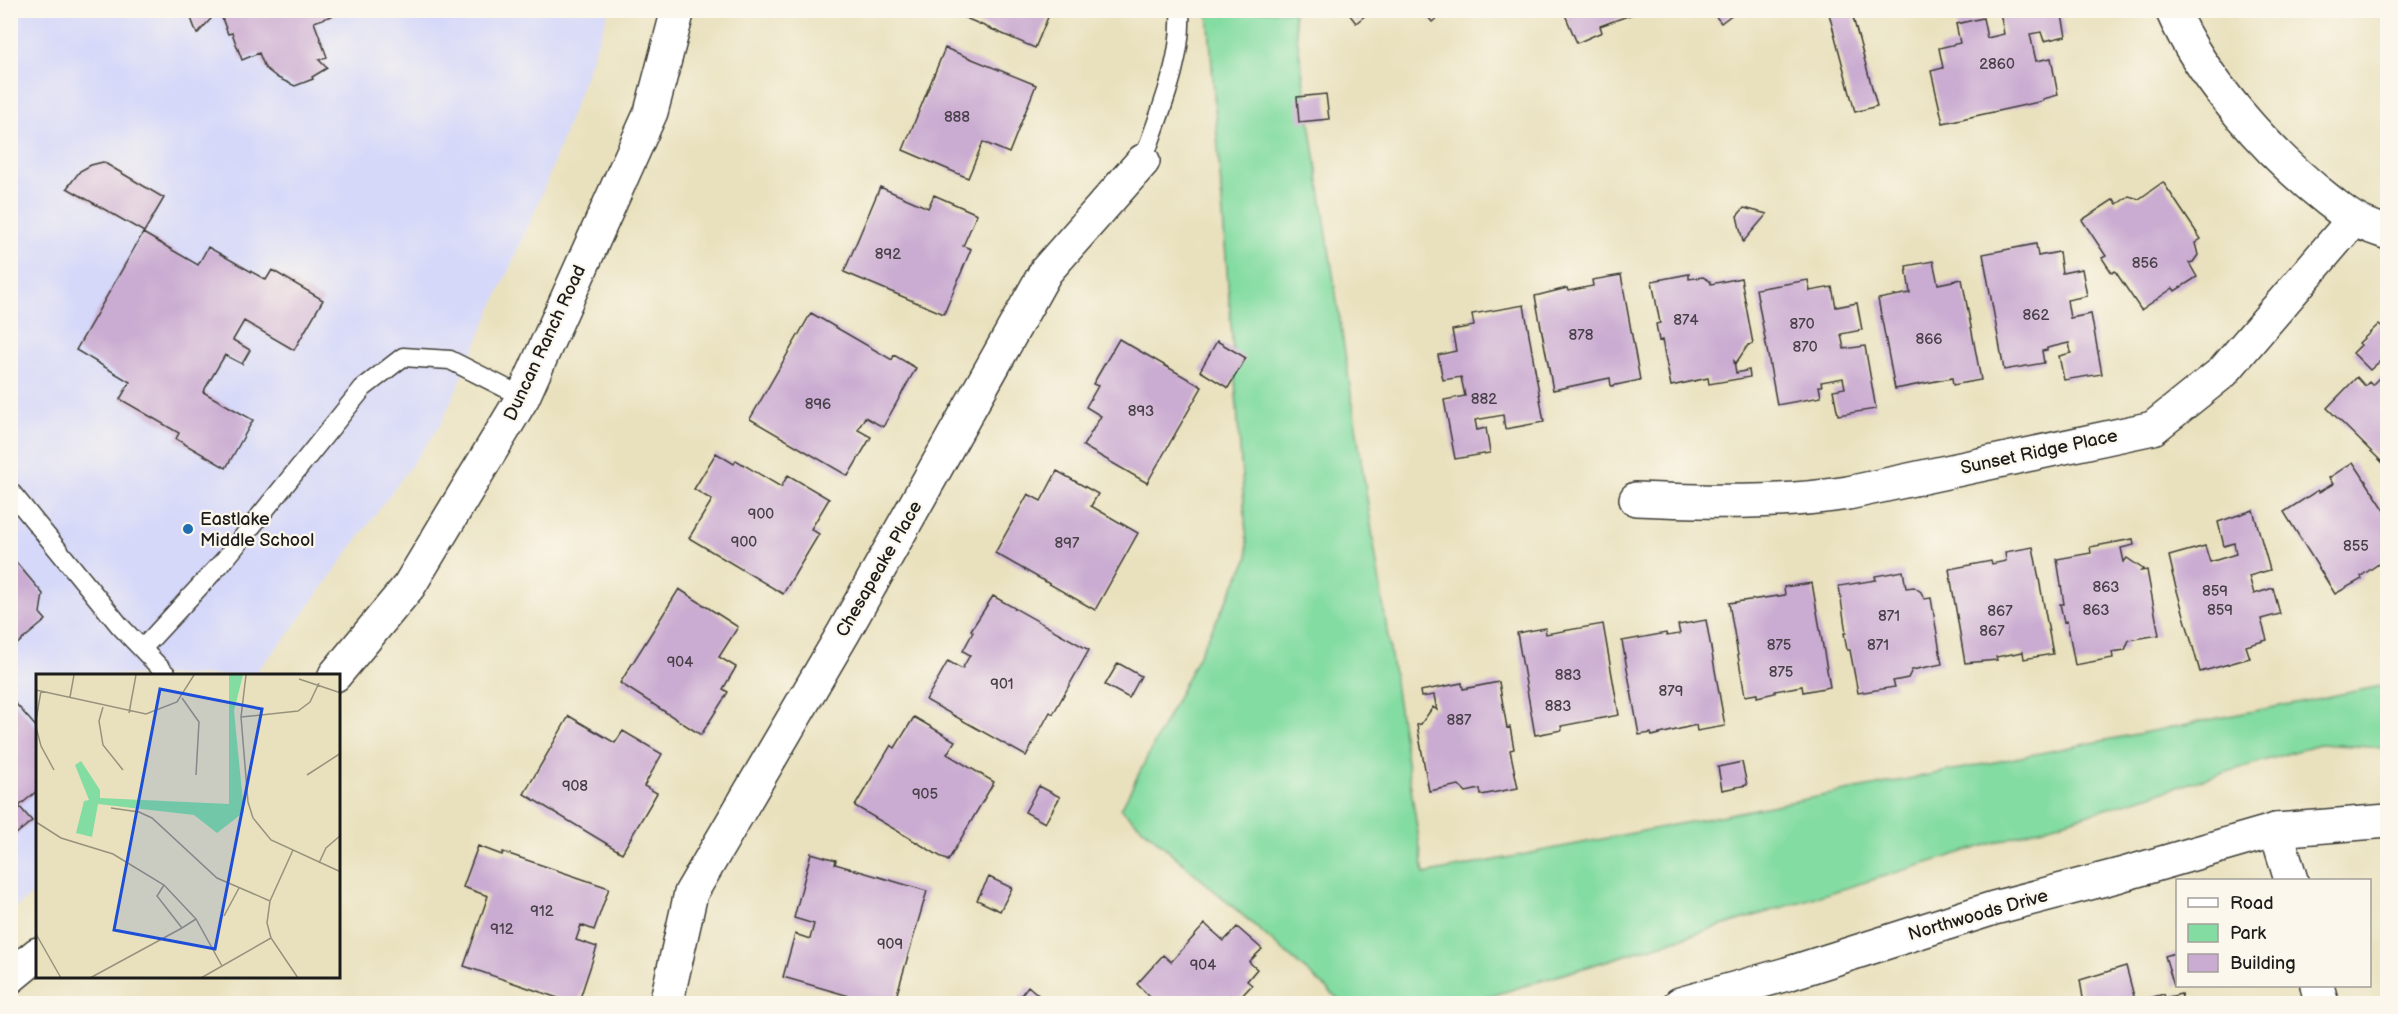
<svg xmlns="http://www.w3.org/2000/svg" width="2398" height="1014" viewBox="0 0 2398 1014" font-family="'Balsamiq Sans',sans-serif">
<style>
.built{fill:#d5d8f9}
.green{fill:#83dca1;stroke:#507c5e;stroke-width:1.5}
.building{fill:#caabd1}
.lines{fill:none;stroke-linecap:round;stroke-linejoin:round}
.service-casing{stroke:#3b3a34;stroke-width:21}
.minor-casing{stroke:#3b3a34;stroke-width:36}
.tertiary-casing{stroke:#3b3a34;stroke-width:36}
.service{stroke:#fff;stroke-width:18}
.minor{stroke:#fff;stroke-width:33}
.tertiary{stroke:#fff;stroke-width:33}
.poi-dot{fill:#1f6fb2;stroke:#fbf7ec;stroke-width:2}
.labels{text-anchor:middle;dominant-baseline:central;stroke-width:4.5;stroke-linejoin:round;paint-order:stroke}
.number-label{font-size:15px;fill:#484049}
.street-label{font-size:18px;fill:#1c1c1c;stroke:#fbf7ec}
.poi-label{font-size:18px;fill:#1c1c1c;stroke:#fbf7ec;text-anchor:start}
.inset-road{fill:none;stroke:#97927d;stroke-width:1.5}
.view{fill:#1d4ed8;fill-opacity:0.15;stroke:#1d4ed8;stroke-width:3}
.inset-edge{fill:none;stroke:#1c1c1c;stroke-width:3}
</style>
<rect width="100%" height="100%" fill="#fbf7ec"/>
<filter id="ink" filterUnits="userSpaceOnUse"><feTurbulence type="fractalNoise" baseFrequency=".0167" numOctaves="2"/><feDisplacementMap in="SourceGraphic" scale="12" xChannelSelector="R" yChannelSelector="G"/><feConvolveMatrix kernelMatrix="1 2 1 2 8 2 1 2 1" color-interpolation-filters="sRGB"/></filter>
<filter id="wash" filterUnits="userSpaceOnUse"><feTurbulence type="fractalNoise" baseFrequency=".008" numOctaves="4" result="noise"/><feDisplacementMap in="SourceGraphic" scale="24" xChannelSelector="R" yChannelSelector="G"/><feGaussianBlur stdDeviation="1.35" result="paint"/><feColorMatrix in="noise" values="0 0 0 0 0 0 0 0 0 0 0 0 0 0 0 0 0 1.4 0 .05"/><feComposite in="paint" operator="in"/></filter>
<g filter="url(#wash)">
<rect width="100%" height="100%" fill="#e9e1be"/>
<path class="built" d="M11,11H609L541,197L441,424L289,634L253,675H38L37,891L11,911Z"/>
<path class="green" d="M1208,11H1293L1424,874L2387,685V748L2319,744L1468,1003H1343L1121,809L1248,558Z"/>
<g id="blocks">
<path class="building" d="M188,10H219L197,34Z
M219,10H346V11L314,22L327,57L319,60L327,68L312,77L313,79L295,86L278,78L265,68L259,53L242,60L232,33L228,34Z
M947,10H1051L1035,48Z
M1346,10H1372L1356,23Z
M1423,10H1447L1432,22Z
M1563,10H1644L1600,26L1602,32L1577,43Z
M1711,10H1738L1721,23Z
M1828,10H1851L1877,106L1855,112Z
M2009,10H2061L2066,36L2044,41L2041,32L2030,34L2036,61L2051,58L2058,95L2043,99V101L1943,123L1931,71L1943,68L1939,48L1960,43L1956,24L1983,18L1987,38L2004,34L2000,12Z
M945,48L1036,85L1009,153L983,142L968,178L903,150Z
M1326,94L1329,119L1299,122L1297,97Z
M103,162L164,198L144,232L67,188L80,171L91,165Z
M2163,182L2201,239L2195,243L2198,255L2193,262L2189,263L2197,277L2175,291L2173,288L2141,310L2115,271L2112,273L2102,258L2106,256L2082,220L2114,199L2117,204L2129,196L2139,199Z
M880,187L928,208L934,195L977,214L963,246L971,249L944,314L844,272Z
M1744,208L1767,214L1743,242L1737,216Z
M143,233L198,265L208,247L266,280L272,270L323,300L294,350L244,321L233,340L250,350L242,364L225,355L203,392L253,420L226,468L176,439L179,433L120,399L130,382L76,350Z
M2036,244L2038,256L2059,252L2062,273L2082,269L2087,296L2067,300L2070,318L2091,314L2102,374L2064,380L2059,356L2071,353L2069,343L2047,348V350L2042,351L2044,363L2004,370L1983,254Z
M1933,261L1938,284L1962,279L1981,380L1953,385L1952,378L1895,389L1878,299L1910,293L1906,266Z
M1689,274V279L1703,277L1710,281L1711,284L1741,278L1753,344L1748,345L1736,363L1734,361L1736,373L1749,370L1750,377L1709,384L1708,378L1671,386L1662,340L1659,341L1656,324L1660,323L1652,281Z
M1621,275L1640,380L1611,386L1610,378L1553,390L1535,296L1567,288L1568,291L1593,286L1592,280Z
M1808,280L1810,291L1832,287L1836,307L1857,303L1862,330L1841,334L1844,349L1865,346L1876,409L1838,415L1833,390L1845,388L1843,378L1821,382L1822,386H1819L1821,397L1777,405L1756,289Z
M1524,305L1544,422L1505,429L1503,415L1475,420L1477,430L1486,428L1490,453L1455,459L1444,400L1465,396L1461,377L1443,380L1438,355L1456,351L1452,330L1474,326L1472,314Z
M811,313L892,360L894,355L916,368L883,427L865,417L858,430L871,437L848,476L750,419Z
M2379,324L2388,332V468L2327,408L2357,377L2365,386L2369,382L2372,385L2387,370L2379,362L2370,370L2353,353L2361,345L2359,343Z
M1119,339L1202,387L1147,483L1083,446L1101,416L1086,407L1098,386L1093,384Z
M1217,341L1246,358L1228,388L1200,371Z
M716,453L734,464L736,460L781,487L788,475L829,499L811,529L819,534L783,594L689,538L712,500L694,489Z
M2353,462L2388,515V567L2383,561L2361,576L2362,579L2335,594L2284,512L2318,490L2319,492L2333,484L2329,478Z
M1057,471L1098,494L1091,506L1138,533L1095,610L995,553L1028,494L1041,501Z
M2253,510L2270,570L2249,576L2254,594L2273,588L2280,614L2261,619L2267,640L2246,646L2250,658L2200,672L2172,573H2173L2169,556L2205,546L2210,562L2236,554L2234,543L2224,546L2218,522Z
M2133,539L2134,545L2121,548L2124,562L2127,558L2143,569L2141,571L2147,570L2159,635L2129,640L2125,650L2112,652L2113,658L2075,665L2067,621L2064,622L2060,604H2064L2057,559L2091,553L2090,547Z
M2033,547L2053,654L2024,659L2023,652L1996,657L1997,660L1965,663L1949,569L1991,561L1992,564L2006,561L2005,552Z
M10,555L43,594L40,613L46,620L10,650Z
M1903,571L1906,588L1914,587L1921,592L1924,599L1931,598L1942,664L1912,670L1908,678L1893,681L1895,687L1858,693L1850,650H1847L1844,633H1846L1839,586L1876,580L1875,576Z
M1812,583L1830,687L1803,692L1802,686L1775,691V693L1757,697V694L1745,696L1729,603L1785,595L1784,587Z
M679,589L738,627L719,657L736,667L723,689L728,692L701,735L620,683Z
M993,596L1089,650L1053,714L1050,712L1026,756L926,700L948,661L962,669L970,655L963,651L973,632L971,630Z
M1706,620L1725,726L1697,731L1696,725L1652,736L1651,733L1639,735L1622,641L1666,633L1667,636L1680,634L1678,625Z
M1603,624L1619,715L1561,726L1562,730L1535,735L1517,633L1545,628L1546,634Z
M1118,663L1141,676L1129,698L1105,685Z
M1499,682L1507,728L1510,727L1514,749L1510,750L1518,788L1481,795L1480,789L1466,792L1459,785L1429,791L1417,725L1421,724L1433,707L1437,710L1434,695L1421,697L1420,691L1462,683L1463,689Z
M10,697L38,729V790L19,806L32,821L10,839Z
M569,716L615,743L623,731L662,754L644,786L657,793L622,853L524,794Z
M914,717L955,741L947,754L994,782L948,861L855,806L891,745L895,748Z
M1742,762L1747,785L1722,790L1718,767Z
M1039,786L1060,797L1045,823L1025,812Z
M478,846L502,855L503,852L609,888L594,930L581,925L576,940L597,947L578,1004H560L561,999L464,966L488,896L463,887Z
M811,853L836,860L835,864L927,891L894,1004H877L783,977L795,934L810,939L814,924L794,918Z
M989,877L1012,888L1000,911L977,900Z
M1205,924L1224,941L1237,927L1262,949L1249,962L1257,969L1247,981L1252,985L1236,1002L1229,995L1225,999L1230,1004H1157L1137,984L1163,955L1171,962Z
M2178,952V985L2174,986L2165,956Z
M2126,966L2136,1004H2084L2080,980Z
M1028,986L1049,1004H1014Z
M2164,994L2165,998L2181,994L2184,1004H2143L2142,1000Z"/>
</g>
</g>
<g filter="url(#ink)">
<use href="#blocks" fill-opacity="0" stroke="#3b3a34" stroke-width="1.5"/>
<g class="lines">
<defs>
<path id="service" d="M1143,161C1159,114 1183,61 1180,10
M10,491L120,626L142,649
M167,675L142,649L226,558L363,388L403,357L450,360L523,397"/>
<path id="minor" d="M2172,10C2202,79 2269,154 2328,200C2336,206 2345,214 2354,219C2364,225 2377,229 2388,233
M1636,499C1707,502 1777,504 1848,493L2153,428L2223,372L2354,219
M2317,986L2322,1004
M666,1004L691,893L844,632L1046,271L1143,161
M1680,1004L1787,974L1994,908L2120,875L2276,830L2291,880"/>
<path id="tertiary" d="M335,675L409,586L523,397L651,112L678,10
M2276,830L2388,821
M10,977L38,954"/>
</defs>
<use href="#service" class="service-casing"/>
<use href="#minor" class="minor-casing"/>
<use href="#tertiary" class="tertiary-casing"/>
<use href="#service" class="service"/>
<use href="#minor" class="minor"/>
<use href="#tertiary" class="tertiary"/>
</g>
</g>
<circle class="poi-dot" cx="188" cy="529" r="6"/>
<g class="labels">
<g class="number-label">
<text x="1997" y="64">2860</text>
<text x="957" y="117">888</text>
<text x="888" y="254">892</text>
<text x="2145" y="263">856</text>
<text x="2036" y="315">862</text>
<text x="1686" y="320">874</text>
<text x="1802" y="324">870</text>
<text x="1581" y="335">878</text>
<text x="1929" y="339">866</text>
<text x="1805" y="347">870</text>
<text x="1484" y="399">882</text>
<text x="818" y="404">896</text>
<text x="1141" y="411">893</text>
<text x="761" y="514">900</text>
<text x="744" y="542">900</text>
<text x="1067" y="543">897</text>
<text x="2356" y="546">855</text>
<text x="2106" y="587">863</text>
<text x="2215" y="591">859</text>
<text x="2096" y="610">863</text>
<text x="2220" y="610">859</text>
<text x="2000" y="611">867</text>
<text x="1889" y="616">871</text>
<text x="1992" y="631">867</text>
<text x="1779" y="645">875</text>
<text x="1878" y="645">871</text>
<text x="680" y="662">904</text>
<text x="1781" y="672">875</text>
<text x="1568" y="675">883</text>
<text x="1002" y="684">901</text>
<text x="1671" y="691">879</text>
<text x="1558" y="706">883</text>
<text x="1459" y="720">887</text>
<text x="575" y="786">908</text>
<text x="925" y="794">905</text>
<text x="542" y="911">912</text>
<text x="502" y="929">912</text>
<text x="890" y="944">909</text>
<text x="1203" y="965">904</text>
</g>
<g class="street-label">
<text transform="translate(545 343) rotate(-65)">Duncan Ranch Road</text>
<text transform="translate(2039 452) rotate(-12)">Sunset Ridge Place</text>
<text transform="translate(879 569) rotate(-60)">Chesapeake Place</text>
<text transform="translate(1978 915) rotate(-16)">Northwoods Drive</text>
</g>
<g class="poi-label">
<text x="200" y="519">Eastlake<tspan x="200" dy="21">Middle School</tspan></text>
</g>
</g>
<g transform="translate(36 674)">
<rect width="304" height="304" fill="#e9e1be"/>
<path d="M193,1H207L198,37L208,138L181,159L158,141L62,130L56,163L40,159L48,127L53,126L39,91L45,87L64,116V124L193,130Z" fill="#83dca1"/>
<path class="inset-road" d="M210,1L205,43L212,128L217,144L235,166L305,198M263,5L305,19M0,16L110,40L141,28L158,1M34,23L38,1M146,24L163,48L160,101M67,33L63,47L67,71L87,96M93,39L100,1M205,43L262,37L274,28L283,9M0,46L5,17M0,53L5,72L18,96M271,101L305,79M75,134L103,138L116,144L181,204L234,227M0,148L25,164L77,180L128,211L160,245L186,292M257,176L234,227L231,249L235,264L262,304M283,189L290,174L305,161M128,211L121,222L146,254L160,245M188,242L203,214M0,260L25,304M54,304L146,254M165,304L235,264"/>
<path class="view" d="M124,15L226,35L179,275L78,256Z"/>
<rect width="304" height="304" class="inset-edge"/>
</g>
<rect width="2398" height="1014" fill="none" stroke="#fbf7ec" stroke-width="36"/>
<rect x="2176" y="879" width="195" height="108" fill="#fbf7ec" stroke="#a29f99" stroke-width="1.5"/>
<rect x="2188" y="898" width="30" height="9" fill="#ffffff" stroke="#a29f99" stroke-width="1.5"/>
<text x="2230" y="909" font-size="18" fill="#1c1c1c">Road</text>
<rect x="2188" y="924" width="30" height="18" fill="#83dca1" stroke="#a29f99" stroke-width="1.5"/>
<text x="2230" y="939" font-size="18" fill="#1c1c1c">Park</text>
<rect x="2188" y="954" width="30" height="18" fill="#caabd1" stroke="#a29f99" stroke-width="1.5"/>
<text x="2230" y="969" font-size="18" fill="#1c1c1c">Building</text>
</svg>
